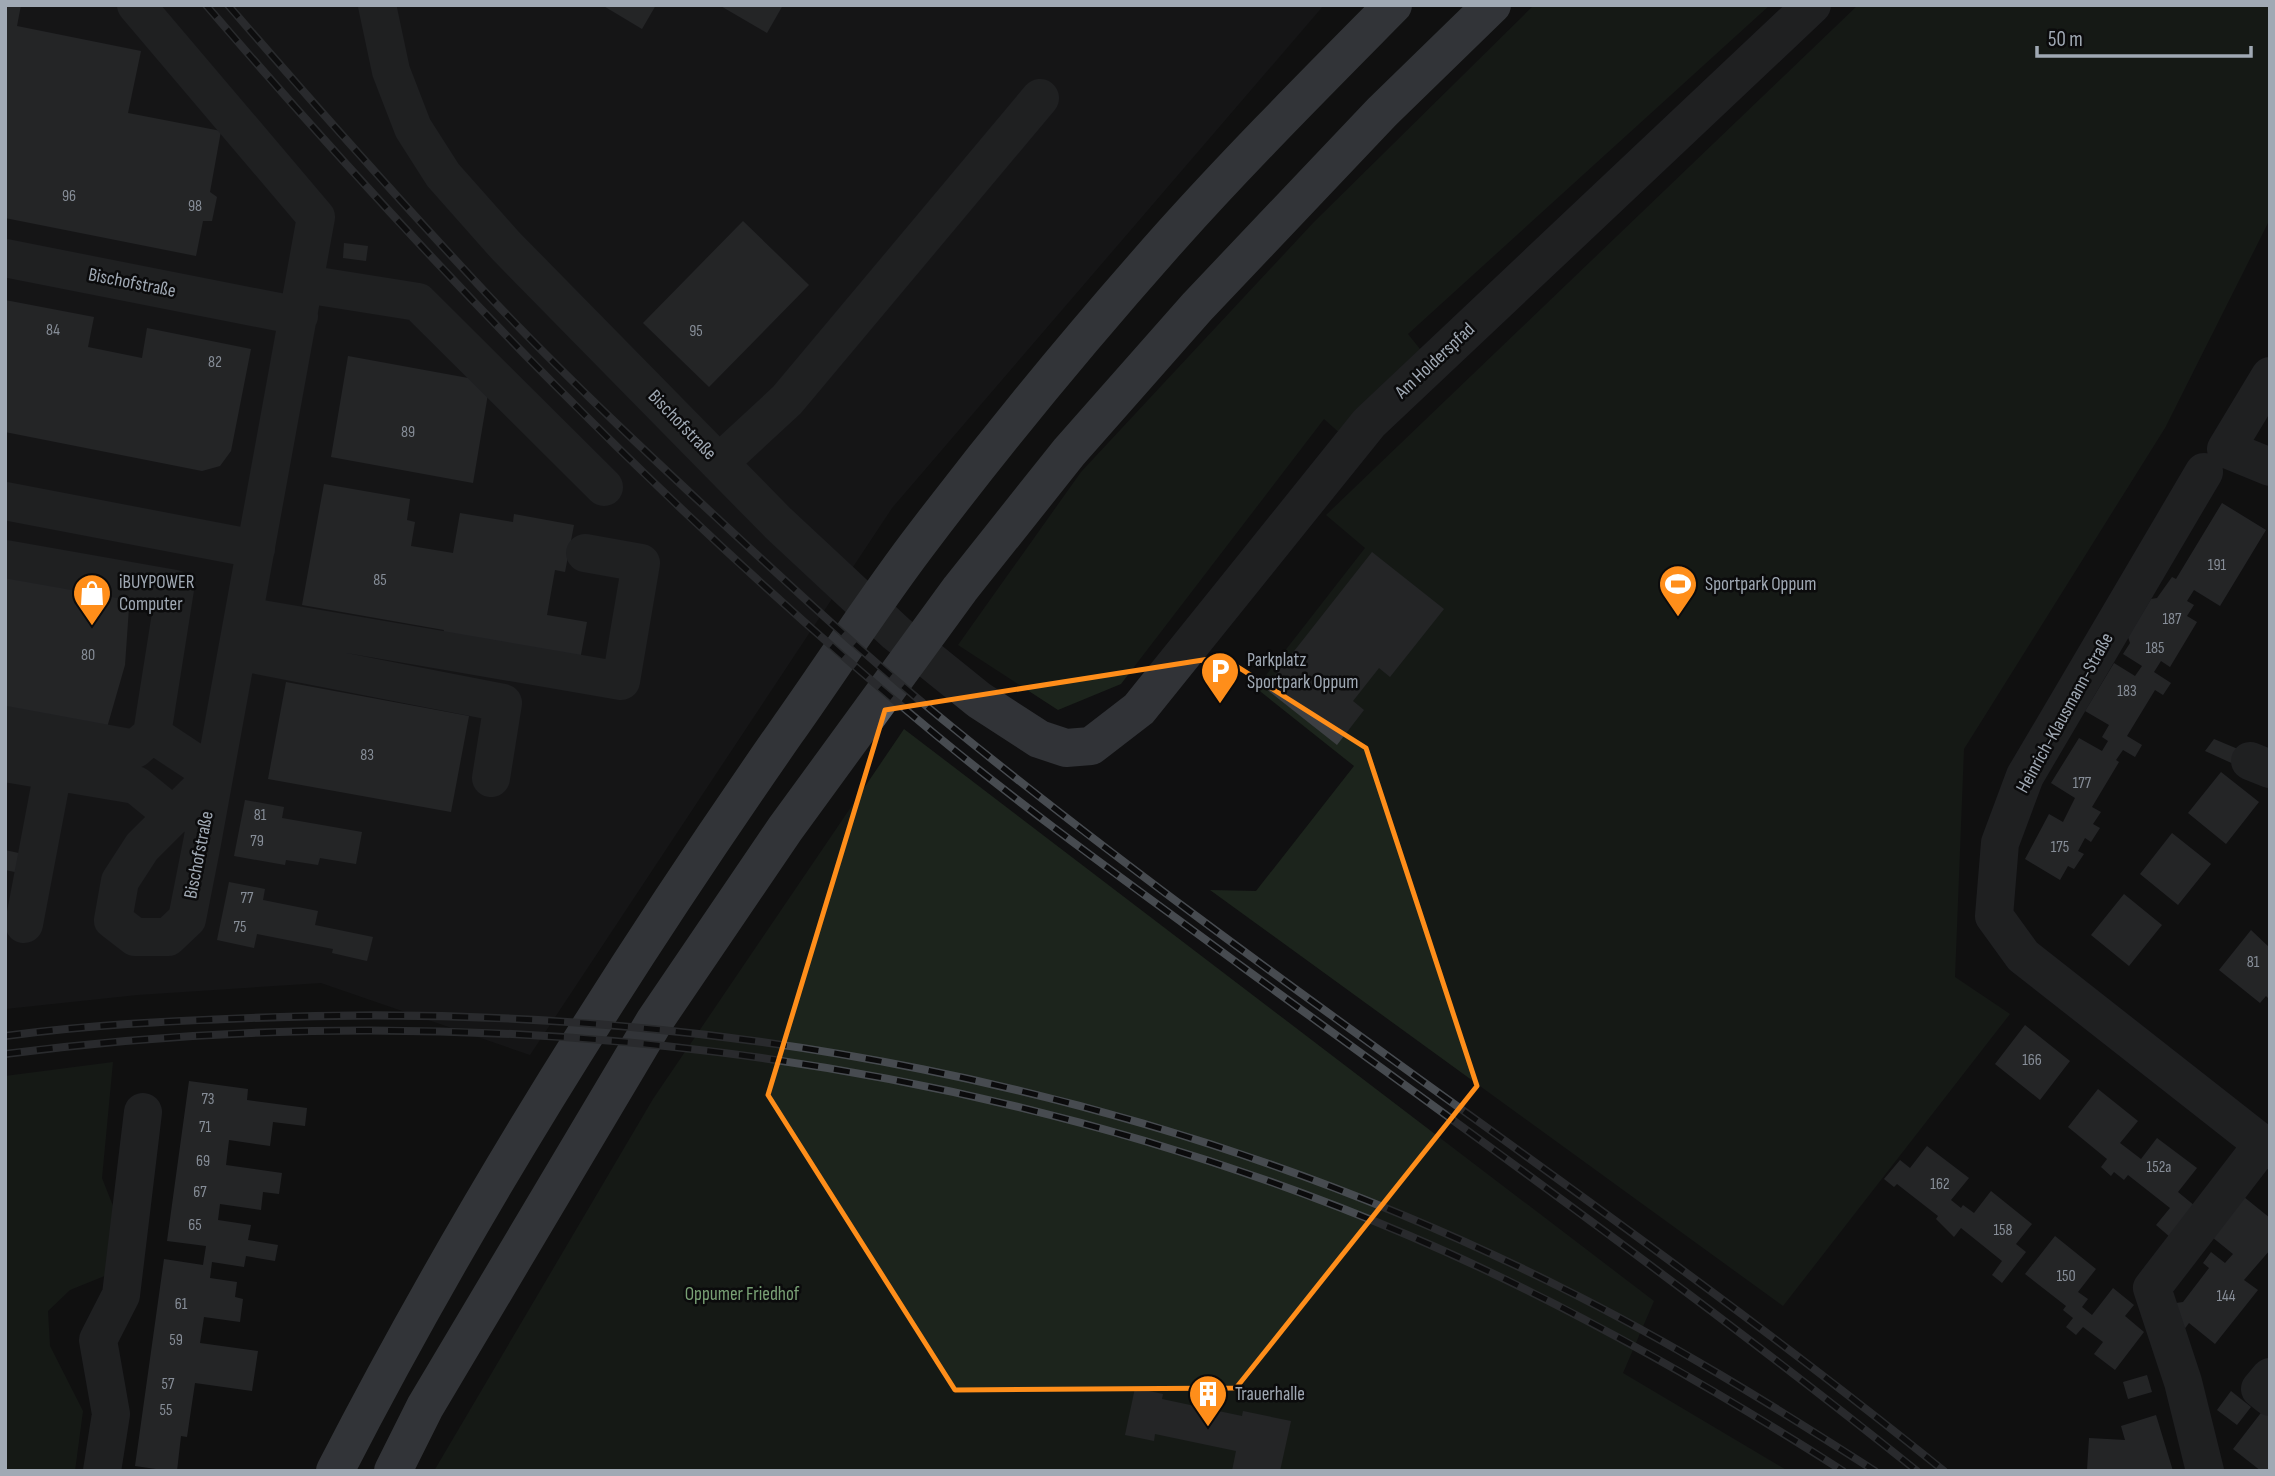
<svg xmlns="http://www.w3.org/2000/svg" width="2275" height="1476" viewBox="0 0 2275 1476" font-family="'Sofia Sans Condensed',sans-serif">
<style>
.built{fill:#1c1c1e}
.green{fill:#1c241c}
.building{fill:#3c3e42}
.lines{fill:none;stroke-linecap:round;stroke-linejoin:round}
.minor{stroke:#313337;stroke-width:38}
.highway{stroke:#5c6168;stroke-width:38}
.rail-casing{stroke:#474b50;stroke-width:8}
.rail{stroke:#0b0b0c;stroke-width:5;stroke-dasharray:16;stroke-linecap:butt}
.marked{fill:none;stroke:#ff8e1a;stroke-width:5;stroke-linejoin:round}
.labels{text-anchor:middle;dominant-baseline:central;stroke-width:5;stroke-linejoin:round;paint-order:stroke}
.number-label{font-size:16px;fill:#878e98}
.street-label{font-size:19px;fill:#a0a9b4;stroke:#0b0b0c}
.poi-label{font-size:19px;fill:#a0a9b4;stroke:#0b0b0c;text-anchor:start}
.park-label{font-size:19px;fill:#79a175;stroke:#0b0b0c}
</style>
<rect width="100%" height="100%" fill="#101011"/>
<path class="built" d="M5,5H1324L892,508L530,1055L321,983L137,995L5,1009Z"/>
<path class="green" d="M1534,5H1770L1408,334L1424,354L1343,436L1324,419L1121,684L1058,710L958,645L1081,472L1314,222Z
M1858,5H2270V219L2165,428L1964,749L1955,977L2010,1014L1783,1306L1210,890L1256,891L1354,766L1256,688L1365,548L1326,515Z
M904,729L1654,1301L1623,1373L1788,1471H434L653,1099Z
M113,1062L102,1178L113,1206L107,1275L70,1290L48,1311L50,1346L83,1411L75,1471H5V1076Z"/>
<path class="building" d="M5,5H21L17,26L141,51L128,113L221,131L210,192L217,197L212,221H203L196,256L5,218Z
M602,5H656L642,29Z
M719,5H783L767,33Z
M743,221L809,285L709,387L643,323Z
M344,243L368,246L366,261L343,258Z
M5,300L94,317L88,347L142,358L147,328L251,349L231,451L220,466L202,471L5,432Z
M348,356L490,382L473,483L331,457Z
M324,484L410,499L407,520L415,522L411,546L453,553L460,513L513,522L514,514L574,525L565,572L555,570L547,615L587,622L580,660L442,636L444,630L302,605Z
M2222,503L2266,530L2220,606L2194,590L2187,601L2194,605L2187,616L2197,622L2170,667L2161,661L2154,672L2171,683L2163,695L2155,690L2127,736L2142,745L2135,757L2123,750L2116,760L2119,762L2092,807L2101,812L2093,824L2100,828L2091,842L2085,838L2078,851L2084,854L2074,869L2068,866L2060,880L2025,859L2049,814L2063,822L2075,798L2051,783L2079,738L2102,751L2108,741L2102,737L2109,725L2085,711L2114,663L2135,676L2142,666L2123,654L2130,643L2128,637L2151,599L2157,598L2172,577L2176,579Z
M1372,552L1444,609L1390,677L1379,668L1353,701L1364,710L1337,745L1265,688Z
M5,572L130,593L125,665L106,731L5,713Z
M286,682L469,716L451,812L268,779Z
M2214,739L2245,752L2238,766L2205,751Z
M2221,772L2259,802L2226,844L2188,813Z
M245,800L284,807L282,818L362,832L356,864L320,858L318,865L286,860L285,865L234,856Z
M2172,833L2211,864L2178,905L2140,874Z
M5,850L23,854L20,873L5,870Z
M229,882L265,889L263,900L318,911L315,925L373,937L367,961L332,953L333,949L257,934L254,948L217,940Z
M2124,894L2162,925L2129,966L2091,935Z
M2251,930L2270,948V1000L2266,996L2260,1003L2219,970Z
M2025,1025L2070,1061L2040,1100L1995,1064Z
M189,1081L248,1089L247,1100L307,1108L305,1126L273,1122L270,1146L229,1140L226,1165L282,1173L279,1194L263,1192L261,1210L220,1204L218,1220L251,1225L248,1240L278,1245L275,1261L246,1256L244,1267L212,1262L210,1278L237,1282L235,1297L243,1299L240,1322L204,1317L200,1343L258,1351L252,1391L195,1383L187,1437L181,1436L177,1471H170L135,1466L164,1259L203,1265L206,1246L167,1241Z
M2098,1089L2138,1121L2120,1143L2141,1159L2157,1138L2197,1168L2178,1192L2195,1206L2170,1237L2156,1225L2170,1208L2128,1175L2124,1180L2114,1172L2111,1176L2101,1167L2107,1159L2068,1127Z
M1927,1146L1969,1178L1951,1200L1961,1208L1963,1205L1974,1213L1991,1191L2032,1224L2016,1244L2026,1252L2002,1283L1992,1275L2002,1261L1961,1228L1954,1237L1936,1219L1938,1216L1897,1184L1894,1187L1884,1179L1900,1160L1910,1168Z
M2244,1197L2270,1218V1250L2244,1280L2258,1290L2215,1344L2189,1323L2183,1331L2169,1304L2183,1302L2209,1268L2203,1263L2211,1252L2225,1263L2233,1254L2212,1237Z
M2055,1236L2096,1269L2078,1292L2088,1299L2082,1307L2092,1315L2113,1288L2134,1305L2125,1316L2144,1332L2115,1370L2094,1354L2103,1342L2083,1327L2076,1335L2066,1327L2073,1318L2063,1310L2066,1306L2025,1274Z
M2147,1375L2152,1392L2128,1399L2123,1382Z
M1135,1388L1163,1394L1162,1399L1242,1416L1243,1411L1291,1421L1280,1471H1232L1236,1451L1155,1434L1154,1441L1125,1435Z
M2231,1391L2251,1407L2237,1425L2217,1410Z
M2267,1405L2270,1407V1471H2261L2233,1449Z
M2156,1415L2173,1471L2087,1470L2089,1438L2125,1440L2121,1426Z"/>
<g class="lines">
<path class="minor" d="M136,5L316,217L202,843L187,919L168,937H135L113,920L120,881L142,847L214,775L152,734
M377,5L391,71L413,128L443,175L506,246L778,523L896,633L979,700L1039,739L1066,748L1091,746L1139,709L1369,423L1812,5
M5,258L299,316
M305,284L418,302L604,487
M2270,376L2226,449L2270,467
M719,463L787,400L1040,98
M2204,472L2025,776L2000,843L1994,916L2023,956L2270,1150
M5,501L256,549
M5,559L175,589L152,734L135,749L5,725
M244,616L621,681L641,563L585,553
M237,651L503,703L491,778
M2250,761L2270,769
M5,763L136,785L174,816
M24,924L53,771
M2270,1377L2260,1389L2270,1397
M102,1471L111,1414L98,1340L121,1295L143,1112
M2205,1471L2183,1382L2152,1288L2262,1145"/>
<path class="highway" d="M335,1471C467,1214 621,969 786,732C830,670 871,606 917,545C997,439 1083,335 1172,235C1243,156 1318,81 1393,5
M393,1471L425,1407L654,1022L785,829L960,589L1069,452L1197,307L1382,112L1492,5"/>
<defs>
<path id="rail" d="M206,5C431,267 670,515 936,735C1035,817 1140,891 1244,968C1470,1133 1699,1296 1917,1471
M228,5C312,102 398,199 486,293C572,384 664,469 756,554C820,613 884,672 952,727C1273,988 1622,1211 1944,1471
M5,1036C86,1025 169,1021 251,1018C701,999 1155,1084 1560,1287C1669,1341 1772,1405 1875,1471
M5,1054C477,993 971,1050 1410,1236C1562,1301 1704,1382 1843,1471"/>
</defs>
<use href="#rail" class="rail-casing"/>
<use href="#rail" class="rail"/>
</g>
<path d="M0 0H2275V1476H0ZM1222,657L1366,748L1477,1086L1236,1388L955,1390L768,1095L885,710Z" fill="#101011" fill-opacity=".55" fill-rule="evenodd"/>
<path class="marked" d="M1222,657L1366,748L1477,1086L1236,1388L955,1390L768,1095L885,710Z"/>
<defs>
<symbol id="stadium-pin" viewBox="-11 -11 22 30"><path d="M0 17L-7.5 6A9.5 9.5 0 1 1 7.5 6Z" fill="#ff8e1a" stroke="#0b0b0c"/><path d="M0-5a6.5 5 0 1 0 0 10a6.5 5 0 1 0 0-10ZM-3.5-1.8h7v3.6h-7Z" fill="#fff"/></symbol>
<symbol id="shop-pin" viewBox="-11 -11 22 30"><path d="M0 17L-7.5 6A9.5 9.5 0 1 1 7.5 6Z" fill="#ff8e1a" stroke="#0b0b0c"/><path d="M-5-2.5h2.3a2.7 3.5 0 0 1 5.4 0H5L5.5 6h-11ZM-1.5-2.5h3a1.5 2.3 0 0 0-3 0Z" fill="#fff"/></symbol>
<symbol id="parking-pin" viewBox="-11 -11 22 30"><path d="M0 17L-7.5 6A9.5 9.5 0 1 1 7.5 6Z" fill="#ff8e1a" stroke="#0b0b0c"/><path d="M-3.5-5.5H1a3.5 3.5 0 0 1 0 7H-1V5.5H-3.5ZM-1-3.4V-.6H.8a1.4 1.4 0 0 0 0-2.8Z" fill="#fff"/></symbol>
<symbol id="building-pin" viewBox="-11 -11 22 30"><path d="M0 17L-7.5 6A9.5 9.5 0 1 1 7.5 6Z" fill="#ff8e1a" stroke="#0b0b0c"/><path d="M-4-6H4V6H1V3H-1V6H-4ZM-2.5-4.3h1.7v1.8h-1.7ZM.8-4.3h1.7v1.8H.8ZM-2.5-1h1.7V.8h-1.7ZM.8-1h1.7V.8H.8Z" fill="#fff"/></symbol>
</defs>
<g fill-rule="evenodd">
<use href="#stadium-pin" x="1656" y="562" width="44" height="60"/>
<use href="#shop-pin" x="70" y="571" width="44" height="60"/>
<use href="#parking-pin" x="1198" y="649" width="44" height="60"/>
<use href="#building-pin" x="1186" y="1372" width="44" height="60"/>
</g>
<g class="labels">
<g class="number-label">
<text x="69" y="196">96</text>
<text x="195" y="206">98</text>
<text x="53" y="330">84</text>
<text x="696" y="331">95</text>
<text x="215" y="362">82</text>
<text x="408" y="432">89</text>
<text x="2217" y="565">191</text>
<text x="380" y="580">85</text>
<text x="2172" y="619">187</text>
<text x="2155" y="648">185</text>
<text x="88" y="655">80</text>
<text x="2127" y="691">183</text>
<text x="367" y="755">83</text>
<text x="2082" y="783">177</text>
<text x="260" y="815">81</text>
<text x="257" y="841">79</text>
<text x="2060" y="847">175</text>
<text x="247" y="898">77</text>
<text x="240" y="927">75</text>
<text x="2253" y="962">81</text>
<text x="2032" y="1060">166</text>
<text x="208" y="1099">73</text>
<text x="205" y="1127">71</text>
<text x="203" y="1161">69</text>
<text x="2159" y="1167">152a</text>
<text x="1940" y="1184">162</text>
<text x="200" y="1192">67</text>
<text x="195" y="1225">65</text>
<text x="2003" y="1230">158</text>
<text x="2066" y="1276">150</text>
<text x="2226" y="1296">144</text>
<text x="181" y="1304">61</text>
<text x="176" y="1340">59</text>
<text x="168" y="1384">57</text>
<text x="166" y="1410">55</text>
</g>
<g class="street-label">
<text transform="translate(132 283) rotate(11)">Bischofstraße</text>
<text transform="translate(1435 361) rotate(-43)">Am Holderspfad</text>
<text transform="translate(682 425) rotate(46)">Bischofstraße</text>
<text transform="translate(2065 713) rotate(-61)">Heinrich-Klausmann-Straße</text>
<text transform="translate(199 855) rotate(-79)">Bischofstraße</text>
</g>
<g class="poi-label">
<text x="119" y="582">iBUYPOWER<tspan x="119" dy="22">Computer</tspan></text>
<text x="1705" y="584">Sportpark Oppum</text>
<text x="1247" y="660">Parkplatz<tspan x="1247" dy="22">Sportpark Oppum</tspan></text>
<text x="1235" y="1394">Trauerhalle</text>
</g>
<g class="park-label">
<text x="742" y="1294">Oppumer Friedhof</text>
</g>
</g>
<rect width="2275" height="1476" fill="none" stroke="#a0a9b4" stroke-width="14"/>
<path d="M2037 46v10h214v-10" fill="none" stroke="#a0a9b4" stroke-width="3.5"/>
<text x="2048" y="46" font-size="21" fill="#a0a9b4" stroke="#0b0b0c" stroke-width="5" paint-order="stroke">50 m</text>
</svg>
